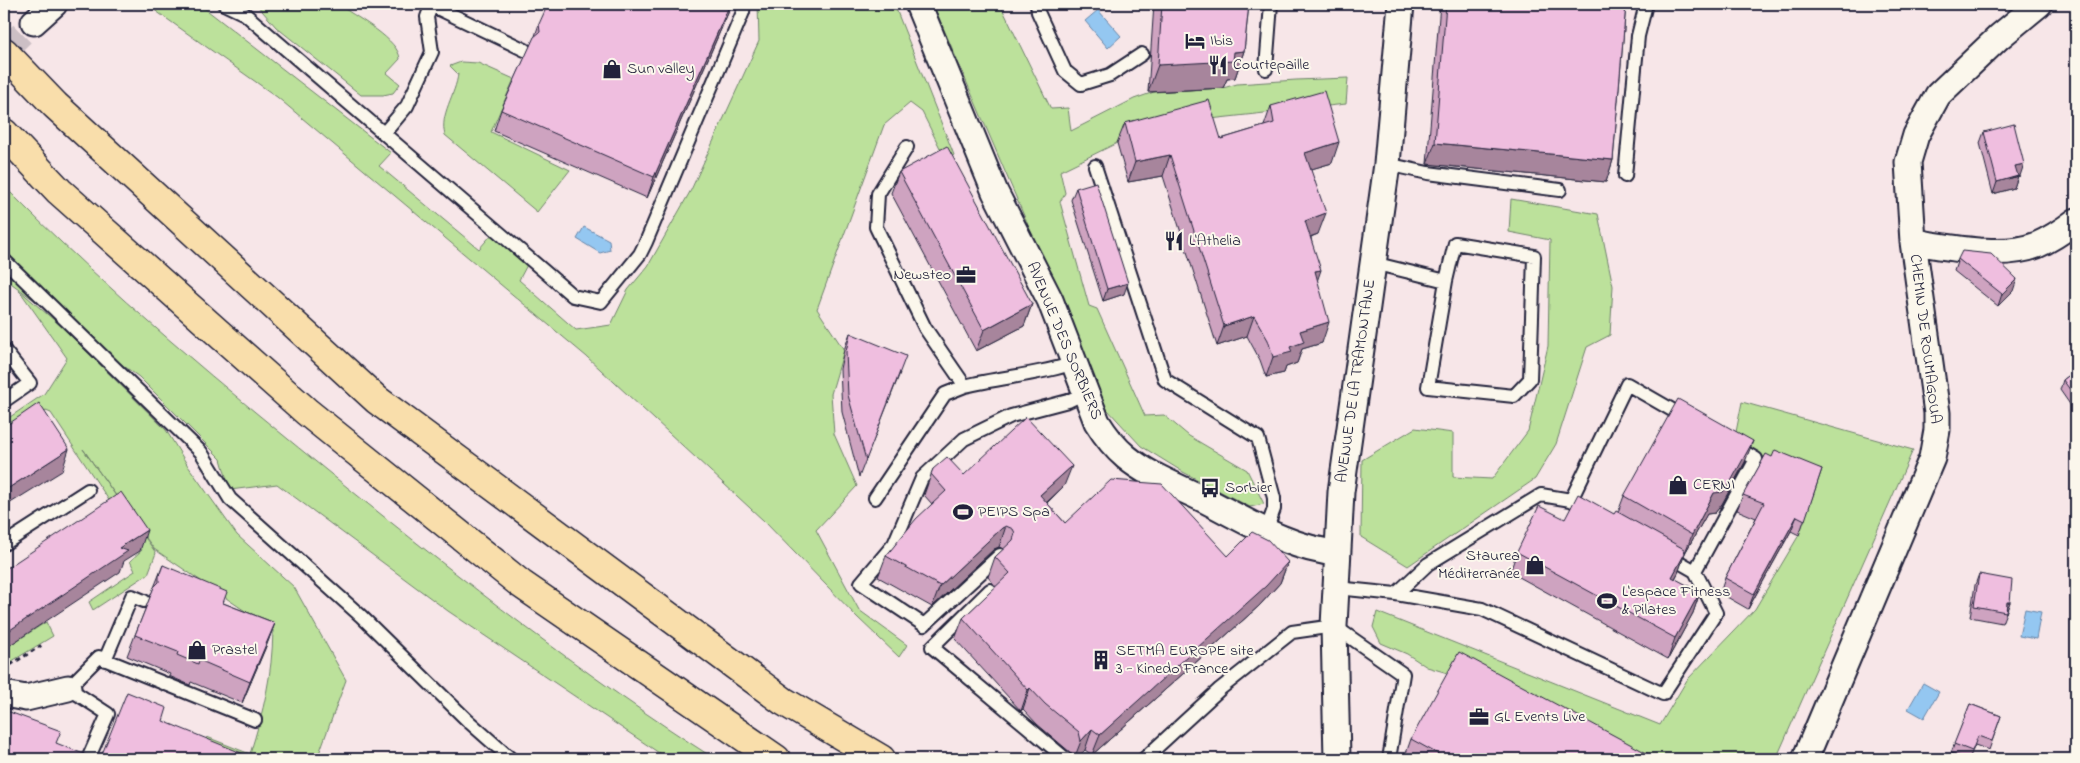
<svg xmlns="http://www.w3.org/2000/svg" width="2080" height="763" viewBox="0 0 2080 763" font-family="'Indie Flower',sans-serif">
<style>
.green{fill:#bce19b;stroke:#6f826b}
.water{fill:#94c7f1;stroke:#6685a8}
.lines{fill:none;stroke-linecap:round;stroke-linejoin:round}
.minor-tunnel{stroke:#ccbfc5;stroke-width:25;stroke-dasharray:25 12;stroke-linecap:butt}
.service-casing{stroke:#22223b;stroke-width:16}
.minor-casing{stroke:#22223b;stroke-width:29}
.motorway-casing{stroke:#22223b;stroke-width:31}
.path{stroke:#22223b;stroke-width:3;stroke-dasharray:4 4;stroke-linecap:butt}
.service{stroke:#fbf7ec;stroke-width:12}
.minor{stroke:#fbf7ec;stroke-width:25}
.motorway{stroke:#f9deab;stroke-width:28}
.wall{fill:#cea3c0;stroke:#22223b}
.shaded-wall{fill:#a7859c;stroke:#22223b}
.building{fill:#efbedf;stroke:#22223b}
.labels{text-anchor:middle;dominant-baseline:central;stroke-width:4;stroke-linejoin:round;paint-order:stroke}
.poi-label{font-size:16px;fill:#22223b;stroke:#fbf7ec;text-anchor:start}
.street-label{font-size:16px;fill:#22223b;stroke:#fbf7ec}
</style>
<rect width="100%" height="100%" fill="#f7e6e8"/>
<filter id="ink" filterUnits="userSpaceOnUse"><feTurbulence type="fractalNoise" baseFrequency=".02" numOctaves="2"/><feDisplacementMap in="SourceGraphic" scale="10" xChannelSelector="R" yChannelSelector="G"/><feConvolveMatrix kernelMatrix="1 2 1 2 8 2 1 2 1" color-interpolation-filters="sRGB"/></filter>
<g filter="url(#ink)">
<path class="green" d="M146,4H199L391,153L379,166L479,249L493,233L528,263L519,280L576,330L611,325L628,290L648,266L691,190L759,41L758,4H894L954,155L946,160L922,112L910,103L884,125L817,309L844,350L831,394L834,434L857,486L816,530L859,610L907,645L899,657L857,617L764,521L587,357L277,97Z
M256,4H344L342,7C358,18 399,40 400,59L387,73L400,84L393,93L383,95H361L276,27Z
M933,4H1000L1051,109L1068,108L1071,131L1134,99L1154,92L1223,88L1237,84L1296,80L1348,78L1346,104L1201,120L1117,143L1060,171L1065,193L1060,202L1089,306L1097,309L1145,416L1164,415L1189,436L1247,470L1264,504L1250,507L1183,472L1141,446L1107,409Z
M461,62L478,63L514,79L491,132L570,170L537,212L445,135C439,115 456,94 458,74L450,66Z
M4,186C109,293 226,389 342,483C462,580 585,676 715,759H668L448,611L277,484L230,490L221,459L139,377L4,278Z
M1511,199L1598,214L1613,286L1610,335L1587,347L1556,444L1535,479L1408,566L1361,537L1362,460L1415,428L1453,433V477L1492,479L1528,431L1548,346L1550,240L1509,232Z
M19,290L61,326L166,430L188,466L237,535L294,587L346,680L317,759H203L198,757L207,737L250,754C264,709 272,677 273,630L154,549L83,449L156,553L148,574L93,610L89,602L135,571L130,561L142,550L51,413L46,411L4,440V421L44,394L67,358Z
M1742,402L1913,450L1776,759H1610L1451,674L1427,667L1407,654L1381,643L1373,627L1377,612L1660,725L1687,680L1755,609L1799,535L1817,484L1734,442Z
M46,622L53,636L4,666V649Z"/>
<path class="water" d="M1098,10L1121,36L1108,48L1085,21Z
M584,227L609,240L610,250L600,253L577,239Z
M2025,609L2041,612L2036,639L2019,636Z
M1923,683L1939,692L1924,718L1908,709Z"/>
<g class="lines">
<path class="minor-tunnel" d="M4,51L34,22"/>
<defs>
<path id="service" d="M224,4L245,14L573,296L601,302L640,254L646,242L743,12L744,4
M1037,4L1038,12L1065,71L1081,84L1110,75L1142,54
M431,5L525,50
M1266,69L1271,4
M385,132L407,106L432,52L427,17L432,4
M907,147L878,194L876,227L925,328L965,386C1001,377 1039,375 1074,363
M1387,164L1428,173L1560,190
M1095,166L1165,380L1258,438L1274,498V509L1266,531
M1625,176L1638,36L1646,4
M4,260L201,452L230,499L361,616L467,720L511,759
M1373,263L1446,281L1428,387L1514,396L1530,379L1534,256L1455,243L1446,281
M4,350L30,383L4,401
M875,498L945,394L965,386
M1589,510L1571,500L1627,384L1686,418
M4,544L88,490
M1000,555L924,625L861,583L894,544L922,478L964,439L1011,416L1068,401L1087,392
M1695,571L1756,459L1734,446
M1337,588L1396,594L1482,609L1663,694L1716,613L1695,571L1667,555
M990,590L932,647L1066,759
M1396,594L1428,564L1541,495L1571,500
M105,660L132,596L144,601
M88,759L108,714L68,688L99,657L255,720
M1144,759L1220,689L1292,632L1334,626L1403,674L1389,759"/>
<path id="minor" d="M918,4L995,192L1050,300L1097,422C1105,435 1114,447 1126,457C1149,476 1177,486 1203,499C1245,520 1290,549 1337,553
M34,22L54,4
M1913,242C1949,247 2002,259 2037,245C2051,239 2064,230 2076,221
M4,694L26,698L68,688
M1337,759L1334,626L1341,492L1387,164L1401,4
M1805,759L1932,458L1937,430V413L1913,242L1908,162L1916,135L1938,95L1999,37L2039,4"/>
<path id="motorway" d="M4,52L55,105L377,400L783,701L881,759
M4,133L59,191L307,412L521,584L776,759"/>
</defs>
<use href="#service" class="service-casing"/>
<use href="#minor" class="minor-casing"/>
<use href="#motorway" class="motorway-casing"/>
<path class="path" d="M4,669L42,645"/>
<use href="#service" class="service"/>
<use href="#minor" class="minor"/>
<use href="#motorway" class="motorway"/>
</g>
<path class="wall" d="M732,4L647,198L494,131L501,110L535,36L539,24Z
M1154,4H1249L1244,51L1235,78L1227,79L1223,88L1148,92Z
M1440,4H1626L1613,160L1606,182L1427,164Z
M1271,106L1332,163L1311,169L1318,234L1311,237L1317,280L1322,343L1302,349L1297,363L1286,367L1284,373L1266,377L1260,360L1247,336L1217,346L1163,176L1128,182L1117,143L1125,123L1221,139L1264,126Z
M1984,132L2020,176H2018L2014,188L1993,194L1980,143Z
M899,172L1032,304L1024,326L976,351L891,193Z
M1076,188L1124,294L1103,301L1071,200Z
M1958,259L2013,291L1998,306L1954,271Z
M850,333L900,373L859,477L842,412L840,369L844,350Z
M2076,370V413L2060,390L2063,380Z
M1772,457L1822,469L1799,535L1791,531L1748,609L1720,593L1725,578L1756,518L1737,510L1743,495Z
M1745,462L1722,504L1715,513L1707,514L1685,553L1678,573L1675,579L1700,592L1693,613L1668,659L1510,572L1517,552L1565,519L1614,514L1618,512L1624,496Z
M933,469L964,475L1064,486L1047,503L1065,523L1228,556L1288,562L1280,583L1259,606L1092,755L1085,750L1076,759H1073L1071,753L1037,724L1023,709L1021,711L955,639L963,618L996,587L988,577L995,557L1004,549L999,547L994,549L932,607L878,577L886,556L932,504L924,495Z
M163,565L223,603L275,623L267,644L242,703L191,682L190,685L169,676L170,674L127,656L135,635Z
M1979,574L2010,602L2002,623L1970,617L1975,585Z
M1970,704L2001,716L1989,750L1975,745L1969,759H1967L1951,753Z
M1411,739L1654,759H1404Z"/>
<path class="shaded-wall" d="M730,4H732L647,198L654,177Z
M1244,51L1235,78L1227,79L1223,88L1148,92L1158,65L1234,52Z
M1339,142L1332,163L1298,173L1305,153Z
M1435,143L1613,160L1606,182L1427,164Z
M1170,155L1163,176L1128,182L1135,162Z
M2024,164L2020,176L2011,178L2015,166Z
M2018,176L2014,188L1993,194L1997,182Z
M1326,213L1318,234L1298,241L1305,221Z
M1321,270L1314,290L1315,271Z
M2017,279L2013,291L1998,306L2002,294Z
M1128,283L1124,294L1103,301L1107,289Z
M1032,304L1024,326L976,351L984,330Z
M1254,316L1247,336L1217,346L1224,326Z
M1329,322L1322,343L1302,349L1297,363L1286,367L1284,373L1266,377L1273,357L1290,347L1300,331Z
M1753,441L1745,462L1722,504L1715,513L1707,514L1685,553L1678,573L1664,597L1672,577L1684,555L1692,535L1714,493Z
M69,449L62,471L4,507V491Z
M1072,466L1064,486L1032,516L1040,495Z
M1797,516L1791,531L1748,609L1754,594Z
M1006,526L999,547L994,549L932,607L940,586L1002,528Z
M147,530L140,551L124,561L120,572L4,649V634L119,548Z
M1288,562L1280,583L1259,606L1092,755L1100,735Z
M1700,592L1693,613L1668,659L1675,638Z
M2007,602H2010L2006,613V612Z
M275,623L267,644L242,703L250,682Z
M1030,688L1023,709L1021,711L1028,690Z
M1092,729L1085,750L1076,759H1074L1081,741Z"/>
<path class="building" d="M548,4H730L654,177L501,110L534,37L540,32L539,24Z
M1162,4H1249L1244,51L1234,52L1233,61L1158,65Z
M1446,4H1626L1613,160L1435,143Z
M1324,91L1339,142L1305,153L1326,213L1305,221L1321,270L1315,271L1329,322L1300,331L1304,342L1290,347L1292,352L1273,357L1268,340L1254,316L1224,326L1170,155L1135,162L1125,123L1209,100L1221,139L1274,123L1271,106Z
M2014,124L2024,164L2015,166L2018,176L1997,182L1984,132Z
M947,146L1032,304L984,330L899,172Z
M1096,182L1128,283L1107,289L1076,188Z
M1962,251L1991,254L2017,279L2002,294L1958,259Z
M850,333L906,356L866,460L848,395L846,352Z
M2076,370V398L2063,380Z
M1678,399L1753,441L1730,483L1723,492L1714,493L1692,535L1624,496Z
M39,403L69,449L4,491V427Z
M1026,417L1072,466L1040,495L1065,523L1111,480L1162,484L1228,556L1252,532L1268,540L1288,562L1266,586L1100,735L1092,729L1081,741L1079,732L1045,704L1030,688L1028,690L963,618L1010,573L995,557L1013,540L1015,533L1013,529L1006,526L1002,528L940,586L886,556L916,519L946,491L931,474L933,469L947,457L964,475Z
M1775,450L1822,469L1805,520L1797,516L1754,594L1725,578L1764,503L1743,495L1766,454L1772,457Z
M121,492L147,530L119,548L128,551L4,634V570Z
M1578,494L1614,514L1616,511L1684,549L1685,553L1672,577L1700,592L1675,638L1517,552L1539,506L1565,519Z
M163,565L227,592L223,603L275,623L250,682L199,660L198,664L177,655L178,652L135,635L154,587L159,582V576Z
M1979,574L2012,580L2010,602H2007L2006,612L1974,606Z
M1459,652L1654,757L1653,759H1447L1411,739Z
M127,692L167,708L163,721L244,754L242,759H100Z
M1970,704L2001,716L1992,741L1978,736L1972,751L1954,744Z
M4,710L61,731L56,743L96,759H4Z"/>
</g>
<defs>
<symbol id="hotel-bare" viewBox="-9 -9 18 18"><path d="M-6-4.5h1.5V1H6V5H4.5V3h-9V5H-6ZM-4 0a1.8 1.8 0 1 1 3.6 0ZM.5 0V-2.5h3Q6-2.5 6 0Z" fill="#22223b" stroke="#fbf7ec" stroke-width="2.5" paint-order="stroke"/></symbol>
<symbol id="restaurant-bare" viewBox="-9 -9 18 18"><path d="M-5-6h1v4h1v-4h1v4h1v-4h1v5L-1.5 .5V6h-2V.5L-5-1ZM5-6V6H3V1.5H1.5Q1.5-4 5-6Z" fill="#22223b" stroke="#fbf7ec" stroke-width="2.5" paint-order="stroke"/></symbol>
<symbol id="shop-bare" viewBox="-9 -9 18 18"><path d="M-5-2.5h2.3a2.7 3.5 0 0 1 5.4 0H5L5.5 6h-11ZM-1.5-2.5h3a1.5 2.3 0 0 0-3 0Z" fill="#22223b" stroke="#fbf7ec" stroke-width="2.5" paint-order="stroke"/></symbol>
<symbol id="office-bare" viewBox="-9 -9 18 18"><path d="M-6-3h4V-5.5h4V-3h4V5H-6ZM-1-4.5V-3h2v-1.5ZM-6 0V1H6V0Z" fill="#22223b" stroke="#fbf7ec" stroke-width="2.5" paint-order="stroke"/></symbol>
<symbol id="bus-bare" viewBox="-9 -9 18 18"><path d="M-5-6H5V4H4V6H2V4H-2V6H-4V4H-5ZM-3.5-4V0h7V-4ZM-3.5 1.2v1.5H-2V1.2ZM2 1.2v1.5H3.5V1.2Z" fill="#22223b" stroke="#fbf7ec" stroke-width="2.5" paint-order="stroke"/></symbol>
<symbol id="stadium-bare" viewBox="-9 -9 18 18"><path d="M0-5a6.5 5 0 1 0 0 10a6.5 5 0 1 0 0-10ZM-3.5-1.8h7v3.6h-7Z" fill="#22223b" stroke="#fbf7ec" stroke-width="2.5" paint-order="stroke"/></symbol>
<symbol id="building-bare" viewBox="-9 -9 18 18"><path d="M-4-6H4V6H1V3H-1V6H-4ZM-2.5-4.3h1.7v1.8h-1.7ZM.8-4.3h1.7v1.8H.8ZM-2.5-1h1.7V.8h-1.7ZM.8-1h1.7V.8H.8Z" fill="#22223b" stroke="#fbf7ec" stroke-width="2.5" paint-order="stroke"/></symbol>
</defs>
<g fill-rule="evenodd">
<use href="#hotel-bare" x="1181" y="27" width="28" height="28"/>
<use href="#restaurant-bare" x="1204" y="51" width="28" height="28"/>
<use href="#shop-bare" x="598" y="55" width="28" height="28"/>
<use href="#restaurant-bare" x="1160" y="227" width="28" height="28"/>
<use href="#office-bare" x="952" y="261" width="28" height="28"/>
<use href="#shop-bare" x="1664" y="471" width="28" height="28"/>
<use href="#bus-bare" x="1196" y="474" width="28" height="28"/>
<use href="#stadium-bare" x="949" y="498" width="28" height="28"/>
<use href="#shop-bare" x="1521" y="551" width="28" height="28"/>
<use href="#stadium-bare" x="1593" y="587" width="28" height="28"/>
<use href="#shop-bare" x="183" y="636" width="28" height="28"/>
<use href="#building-bare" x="1087" y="646" width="28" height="28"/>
<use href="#office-bare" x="1465" y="703" width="28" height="28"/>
</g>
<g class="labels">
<g class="poi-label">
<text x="1210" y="41">Ibis</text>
<text x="1233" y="65">Courtepaille</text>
<text x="627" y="69">Sun valley</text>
<text x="1189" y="241">L'Athelia</text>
<text x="951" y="275" text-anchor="end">Newsteo</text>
<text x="1693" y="485">CERNI</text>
<text x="1225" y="488">Sorbier</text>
<text x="978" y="512">PEIPS Spa</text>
<text x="1520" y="556" text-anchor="end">Staurea<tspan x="1520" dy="18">Méditerranée</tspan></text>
<text x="1622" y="592">L'espace Fitness<tspan x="1622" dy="18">&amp; Pilates</tspan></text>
<text x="212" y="650">Prastel</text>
<text x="1116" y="651">SETMA EUROPE site<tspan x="1116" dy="18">3 - Kinedo France</tspan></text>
<text x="1494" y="717">GL Events Live</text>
</g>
<g class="street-label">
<text transform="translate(1925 339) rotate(83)">CHEMIN DE ROUMAGOUA</text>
<text transform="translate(1064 341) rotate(67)">AVENUE DES SORBIERS</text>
<text transform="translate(1356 381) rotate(-82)">AVENUE DE LA TRAMONTANE</text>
</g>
</g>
<rect width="2080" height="763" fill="none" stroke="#fbf7ec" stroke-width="20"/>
<rect x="10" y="10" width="2060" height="743" fill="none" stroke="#22223b" stroke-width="2" filter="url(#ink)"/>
</svg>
